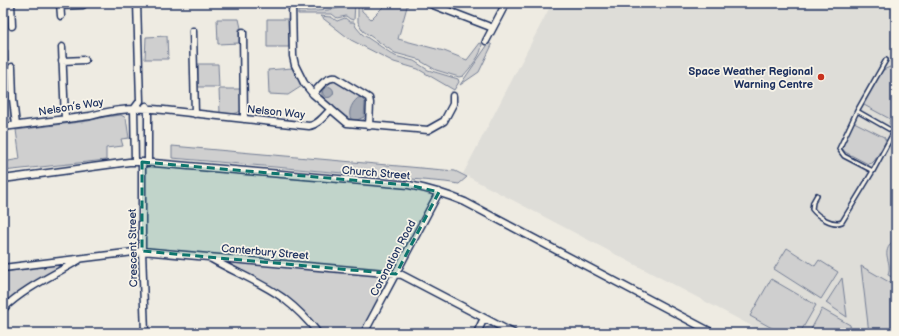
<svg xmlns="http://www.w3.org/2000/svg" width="899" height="336" viewBox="0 0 899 336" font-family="'Balsamiq Sans',sans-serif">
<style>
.built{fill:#deddd8}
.green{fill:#cfcfcf;stroke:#757f96}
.water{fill:#a6abb5;stroke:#6e7992}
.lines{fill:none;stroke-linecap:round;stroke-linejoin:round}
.lane-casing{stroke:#1b2f5e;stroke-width:6}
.street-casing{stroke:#1b2f5e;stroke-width:9}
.lane{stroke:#f7f3e8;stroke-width:3}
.street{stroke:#f7f3e8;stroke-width:6}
.marked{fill:#0f766e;fill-opacity:0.2;stroke:#0f766e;stroke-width:3;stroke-dasharray:8 5;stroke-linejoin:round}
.poi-dot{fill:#c8321e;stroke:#f7f3e8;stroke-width:1.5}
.labels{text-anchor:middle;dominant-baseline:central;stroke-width:3.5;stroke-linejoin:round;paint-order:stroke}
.poi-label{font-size:11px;font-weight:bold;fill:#1b2f5e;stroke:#f7f3e8;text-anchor:end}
.street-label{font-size:11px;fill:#1b2f5e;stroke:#f7f3e8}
</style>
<rect width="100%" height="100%" fill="#eeebe2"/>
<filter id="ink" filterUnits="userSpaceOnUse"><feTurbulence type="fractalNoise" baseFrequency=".025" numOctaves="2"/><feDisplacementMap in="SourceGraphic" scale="8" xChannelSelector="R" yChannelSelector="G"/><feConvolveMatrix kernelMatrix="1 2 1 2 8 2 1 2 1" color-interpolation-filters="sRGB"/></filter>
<g filter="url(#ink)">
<path class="built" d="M552,3H896V333H765L463,174Z"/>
<path class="green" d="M349,3H355L354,20L350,19L346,16L337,18L332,14H298V11C312,11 338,12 349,3Z
M358,3H361L362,11L371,19L387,3H408L398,39L444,51L467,60L480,43L482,44C482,55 470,68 463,76L459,77L436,70L417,59L395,53L363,31L358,22Z
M320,16L331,17L337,21L345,18L350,22H354L356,27L362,34L395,56L414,61L428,70L458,79L459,82L454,90L418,69L394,62L351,40Z
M217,19H239L241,28L239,29V43L218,44Z
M267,19H288L289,47H267Z
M167,36L168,59H145L146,37Z
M489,43L492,45L479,72L460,85Z
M8,51L11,118L8,122L3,123V53Z
M198,64H218L219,87H198Z
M890,67L896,71V122L893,126H891L889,123L890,119L864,105V102L883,70Z
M292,68L302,86L288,95L269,94L268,70Z
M334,80L366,99C368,103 367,106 367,111C366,139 322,102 321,92C323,85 328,82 334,80Z
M219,89H241V110C236,116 227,113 220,113Z
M121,115L126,118L129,138L121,139L123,146L106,148V160L3,171V162L20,159L16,130L88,121L104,117Z
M854,122L884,137L886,141L875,160L872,163L868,164L845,152L842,148V144Z
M172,146L455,171L467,177L459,184L445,182L172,158Z
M894,240H896V279L888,275C893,259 879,255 894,240Z
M787,248L815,266L819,260L838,272L821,299L774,269Z
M231,262L382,276L386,279L387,283L361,333H322C296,301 269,283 232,267L230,265Z
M56,265L59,267L58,269L3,306V272Z
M861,266L896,286V322L890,333H869Z
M842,278L847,317L826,303Z
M771,279L816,305L800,333H781L750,316Z
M822,309L850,325L851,333H809Z
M492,326L497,328L507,333H481L486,328Z"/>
<path class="water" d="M322.5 92a5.5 5.5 0 1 1 11 0a5.5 5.5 0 1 1-11 0Z
M360,97L365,102L364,117L357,120L351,119C347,112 353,100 360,97Z"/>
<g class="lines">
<defs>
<path id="lane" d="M857,111L894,132
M873,171L844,156L839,149L857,111L886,60
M817,195L813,202L812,209C818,217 833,226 842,222L873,171L896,128"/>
<path id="street" d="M11,3L12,26
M60,3L61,16
M292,3L293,56L295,65L304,83L313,94L347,123L428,130L444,121L453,104V96
M428,3L493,28
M60,6L83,5
M193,31L195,114
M243,32L244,119
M486,41L506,3
M62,47L65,119
M62,61L85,60
M12,67L13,99L16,125
M313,94C319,87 327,76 336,78L369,98L370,103L369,126
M146,106L148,109V163
M3,127L90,116C114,109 139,107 164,110L309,126C318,125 324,116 331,109
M135,162L134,109L140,101L137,3
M142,162V251L145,333
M3,179L129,162H142L409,185C429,189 446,194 465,202L713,333
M210,258C234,272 261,282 283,298C296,308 308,320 318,333
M3,268L142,251L396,274L402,275L513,333
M3,309C24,288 54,275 79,260
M364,333L439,192
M477,333L484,318"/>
</defs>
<use href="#lane" class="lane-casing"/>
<use href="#street" class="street-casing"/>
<use href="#lane" class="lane"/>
<use href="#street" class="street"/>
</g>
</g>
<path class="marked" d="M142,162L409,185L439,192L396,274L142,251Z"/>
<circle class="poi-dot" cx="821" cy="77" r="4"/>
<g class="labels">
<g class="poi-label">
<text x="813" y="71">Space Weather Regional<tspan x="813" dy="13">Warning Centre</tspan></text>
</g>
<g class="street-label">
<text transform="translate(71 107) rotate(-9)">Nelson’s Way</text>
<text transform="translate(276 112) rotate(6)">Nelson Way</text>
<text transform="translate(376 173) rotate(5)">Church Street</text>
<text transform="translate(133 248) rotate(-91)">Crescent Street</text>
<text transform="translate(265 252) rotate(5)">Canterbury Street</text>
<text transform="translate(393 258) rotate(-62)">Coronation Road</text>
</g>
</g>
<rect width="899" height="336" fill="none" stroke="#f7f3e8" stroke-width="16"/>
<rect x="8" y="8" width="883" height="320" fill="none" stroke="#1b2f5e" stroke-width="1.5" filter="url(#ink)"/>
</svg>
